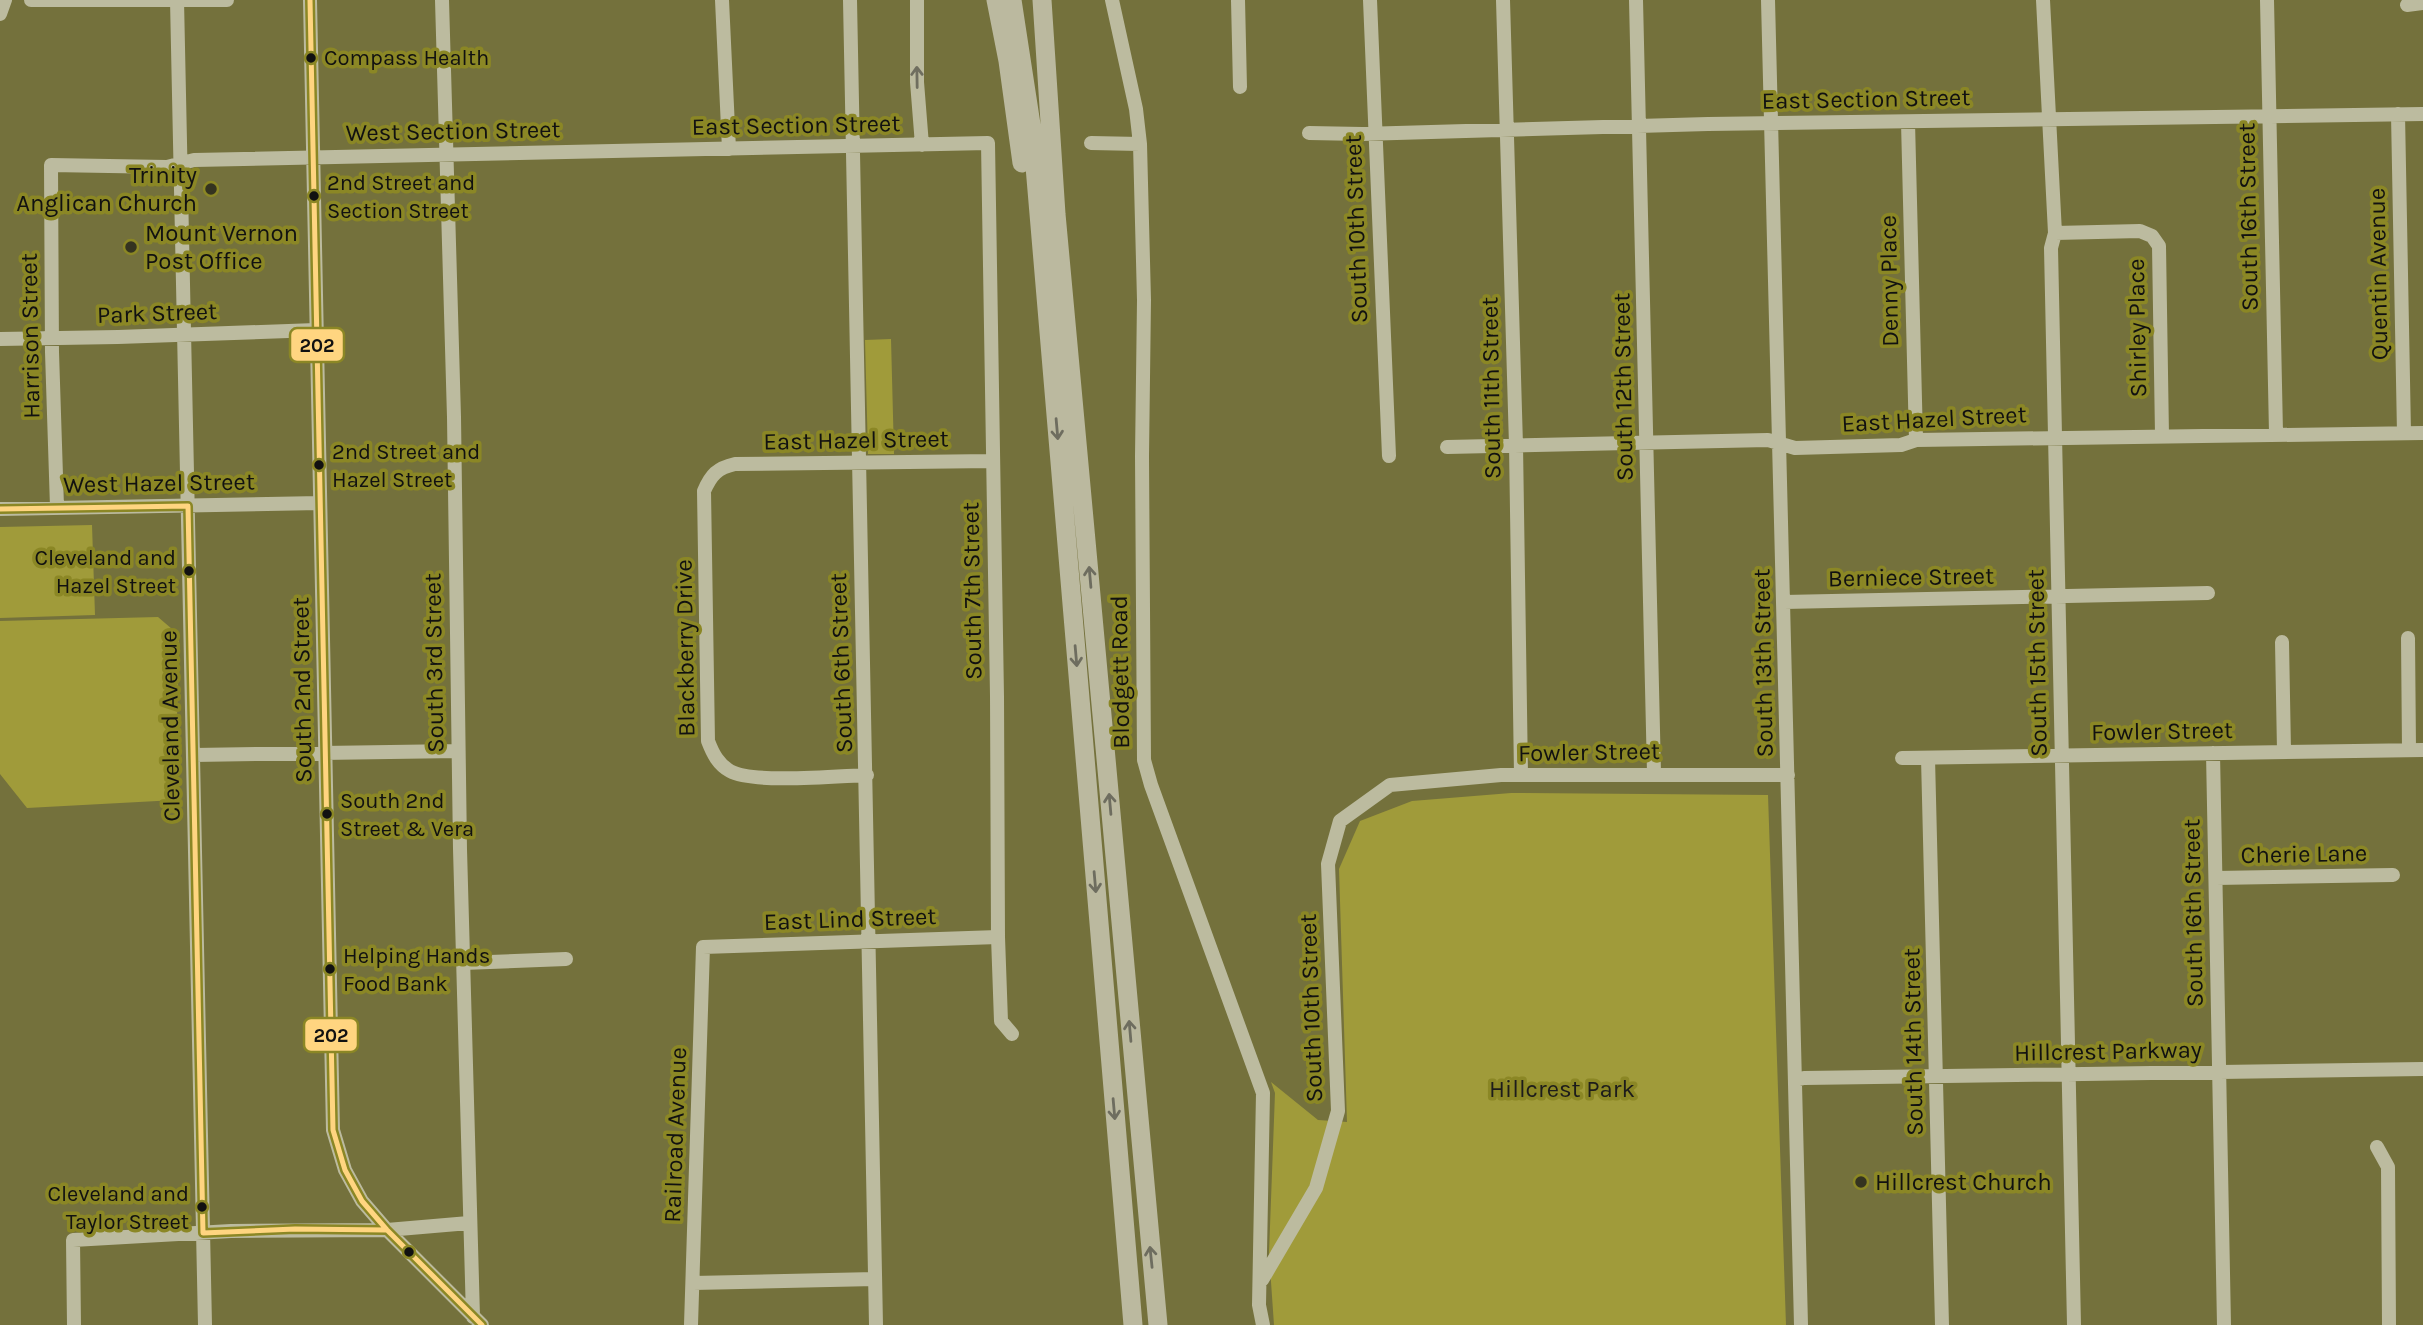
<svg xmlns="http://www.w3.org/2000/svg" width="2423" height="1325" viewBox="0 0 2423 1325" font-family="Karla,sans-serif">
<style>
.green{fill:#a09b3a}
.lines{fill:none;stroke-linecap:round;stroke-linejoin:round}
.minor{stroke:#bcbb9f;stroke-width:14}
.highway{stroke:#bbb99f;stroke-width:19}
.bus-1-casing{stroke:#8b8725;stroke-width:10}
.bus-1{stroke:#ffd580;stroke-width:5}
.oneway{stroke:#6f6e5f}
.oneway2{stroke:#6e6d5f}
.bus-dot{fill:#111;stroke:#8b8725;stroke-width:2.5}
.poi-dot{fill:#343320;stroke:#8b8725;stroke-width:2.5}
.labels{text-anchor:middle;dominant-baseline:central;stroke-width:7;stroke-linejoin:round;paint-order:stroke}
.bus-label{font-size:22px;fill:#111;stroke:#8b8725;text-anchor:start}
.street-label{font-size:24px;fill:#111;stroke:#8b8725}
.poi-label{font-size:24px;fill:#111;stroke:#8b8725;text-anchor:start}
.park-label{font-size:24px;fill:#1d1c1b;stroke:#8b8725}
.line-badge{stroke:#8b8725;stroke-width:2.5}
.pale-badge-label{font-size:19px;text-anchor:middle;font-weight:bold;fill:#111}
</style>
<rect width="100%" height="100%" fill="#74713c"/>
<path class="green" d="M891,339L894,454H868L865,340Z
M92,525L95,615L0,618V527Z
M158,617L179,635L177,718L173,719L176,800L27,808L0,774V621Z
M1511,793L1768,795L1786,1325H1274L1269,1253L1275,1093L1271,1082L1318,1120L1347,1122L1339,869L1360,821L1412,801Z"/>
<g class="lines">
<path class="minor" d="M31,0H227
M177,0L205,1325
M310,0L333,1130L345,1170L362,1201L387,1230L482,1325
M442,0L454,417L460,849L473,1317
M722,0L729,149
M850,0L876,1325
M917,0V82L922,145
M1112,0L1136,109L1140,144L1144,300L1142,456L1144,760L1151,785L1263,1093L1259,1305L1263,1325
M1238,0L1240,87
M1370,0L1389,456
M1503,0L1516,445L1521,775
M1636,0L1654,773
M1768,0L1801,1325
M2043,0L2055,233L2051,248L2074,1325
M2267,0L2276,433
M2407,5L2423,3
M0,14L5,0
M2398,114L2404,433
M1908,122L1916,440
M1309,133L1362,134L1708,124L2423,114
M1091,143L1140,144
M2055,233L2140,231L2152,236L2159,246L2162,435
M0,339L118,337L316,330
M1447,447L1768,440L1795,448L1901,445L1916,440L2423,433
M57,507L52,352L51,165L167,167L194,160L988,143L997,696L998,937L1001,1021L1012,1034
M0,509L320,503
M1784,602L2208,593
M2408,638L2409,750
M2282,642L2284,751
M2213,753L2224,1325
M194,755L458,751
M1902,758L2423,750
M1928,758L1942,1325
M867,775C838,776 753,784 730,771C718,764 713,754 708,741L704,491C711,475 717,468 735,464L992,461
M2216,878L2393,875
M463,963L566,959
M1795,1080L1804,1078L2423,1069
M2377,1147L2388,1167L2389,1325
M1262,1280L1316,1188L1338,1111L1328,864L1340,821L1390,785L1501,775H1788
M693,1283L875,1279
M74,1325L73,1240L231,1231L387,1230L469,1223
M691,1325L703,947L998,937"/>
<path class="highway" d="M996,0L1008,61L1022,163
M1012,0L1032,131L1133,1325
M1042,0L1056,214L1158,1325"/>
<defs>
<path id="bus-1" d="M310,0L333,1130L345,1170L362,1201L387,1230L482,1325
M0,509L188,506L203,1233L295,1229L387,1230"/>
</defs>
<use href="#bus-1" class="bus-1-casing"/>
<use href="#bus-1" class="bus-1"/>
</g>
<defs><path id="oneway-shaft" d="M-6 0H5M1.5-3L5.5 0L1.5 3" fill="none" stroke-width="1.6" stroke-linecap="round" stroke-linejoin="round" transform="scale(1.75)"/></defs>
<use class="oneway" href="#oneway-shaft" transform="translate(917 77) rotate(-91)"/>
<g class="oneway2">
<use href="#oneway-shaft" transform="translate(1057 429) rotate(85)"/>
<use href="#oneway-shaft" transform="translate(1090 577) rotate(-95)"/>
<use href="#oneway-shaft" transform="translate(1076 656) rotate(85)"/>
<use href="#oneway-shaft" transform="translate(1110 804) rotate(-95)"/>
<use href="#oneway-shaft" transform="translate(1095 882) rotate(85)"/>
<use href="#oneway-shaft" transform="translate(1130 1031) rotate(-95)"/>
<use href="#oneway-shaft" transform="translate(1114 1109) rotate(85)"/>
<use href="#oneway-shaft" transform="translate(1151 1257) rotate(-96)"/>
</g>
<g class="bus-dot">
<circle cx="311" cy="58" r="6"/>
<circle cx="314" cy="196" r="6"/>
<circle cx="319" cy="465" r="6"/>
<circle cx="189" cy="571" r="6"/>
<circle cx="327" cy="814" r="6"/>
<circle cx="330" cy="969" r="6"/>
<circle cx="202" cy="1207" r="6"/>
<circle cx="409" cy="1252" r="6"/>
</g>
<g class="poi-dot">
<circle cx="211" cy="189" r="7"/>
<circle cx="131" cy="247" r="7"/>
<circle cx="1861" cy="1182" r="7"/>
</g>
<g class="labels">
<g class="bus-label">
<text x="324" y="58">Compass Health</text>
<text x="327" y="183">2nd Street and<tspan x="327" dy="28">Section Street</tspan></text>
<text x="332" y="452">2nd Street and<tspan x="332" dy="28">Hazel Street</tspan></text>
<text x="176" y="558" text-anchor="end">Cleveland and<tspan x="176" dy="28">Hazel Street</tspan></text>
<text x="340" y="801">South 2nd<tspan x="340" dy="28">Street &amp; Vera</tspan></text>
<text x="343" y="956">Helping Hands<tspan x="343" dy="28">Food Bank</tspan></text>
<text x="189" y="1194" text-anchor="end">Cleveland and<tspan x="189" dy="28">Taylor Street</tspan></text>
</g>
<g class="street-label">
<text transform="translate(1866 99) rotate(-1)">East Section Street</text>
<text transform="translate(796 125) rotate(-1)">East Section Street</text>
<text transform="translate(453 131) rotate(-1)">West Section Street</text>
<text transform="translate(2248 217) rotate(-91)">South 16th Street</text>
<text transform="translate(1356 229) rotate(-92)">South 10th Street</text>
<text transform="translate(2378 274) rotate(-91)">Quentin Avenue</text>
<text transform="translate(1889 281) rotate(-91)">Denny Place</text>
<text transform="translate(157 313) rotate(-2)">Park Street</text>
<text transform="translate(2137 328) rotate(-91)">Shirley Place</text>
<text transform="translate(30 336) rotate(-91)">Harrison Street</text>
<text transform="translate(1623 387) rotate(-91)">South 12th Street</text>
<text transform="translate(1491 388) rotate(-91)">South 11th Street</text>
<text transform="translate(1934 419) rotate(-3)">East Hazel Street</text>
<text transform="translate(856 440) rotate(-1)">East Hazel Street</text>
<text transform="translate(159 483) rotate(-1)">West Hazel Street</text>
<text transform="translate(1911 577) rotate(-1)">Berniece Street</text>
<text transform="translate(972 591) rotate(-91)">South 7th Street</text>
<text transform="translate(685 648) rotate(-91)">Blackberry Drive</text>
<text transform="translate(434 663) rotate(-91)">South 3rd Street</text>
<text transform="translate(841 663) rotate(-92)">South 6th Street</text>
<text transform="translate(1763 663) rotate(-91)">South 13th Street</text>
<text transform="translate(2037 663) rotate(-91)">South 15th Street</text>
<text transform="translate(1120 672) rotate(-91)">Blodgett Road</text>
<text transform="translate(302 690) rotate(-91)">South 2nd Street</text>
<text transform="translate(170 726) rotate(-91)">Cleveland Avenue</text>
<text transform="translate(2162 731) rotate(-1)">Fowler Street</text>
<text transform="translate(1589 752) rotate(-1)">Fowler Street</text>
<text transform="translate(2304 854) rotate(-1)">Cherie Lane</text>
<text transform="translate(2193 913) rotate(-91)">South 16th Street</text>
<text transform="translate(850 919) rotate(-2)">East Lind Street</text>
<text transform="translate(1311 1008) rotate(-92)">South 10th Street</text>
<text transform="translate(1913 1042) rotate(-91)">South 14th Street</text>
<text transform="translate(2108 1051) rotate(-1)">Hillcrest Parkway</text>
<text transform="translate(675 1135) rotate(-88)">Railroad Avenue</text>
</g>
<g class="poi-label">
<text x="197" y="175" text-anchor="end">Trinity<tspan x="197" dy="28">Anglican Church</tspan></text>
<text x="145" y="233">Mount Vernon<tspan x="145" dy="28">Post Office</tspan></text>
<text x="1875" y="1182">Hillcrest Church</text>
</g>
<g class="park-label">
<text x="1562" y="1089">Hillcrest Park</text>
</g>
</g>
<g class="line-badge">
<rect x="290" y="328" width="54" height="34" rx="7" fill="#ffd580"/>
<rect x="304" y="1018" width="54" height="34" rx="7" fill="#ffd580"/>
</g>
<g class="pale-badge-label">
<text x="317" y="352">202</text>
<text x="331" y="1042">202</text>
</g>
</svg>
